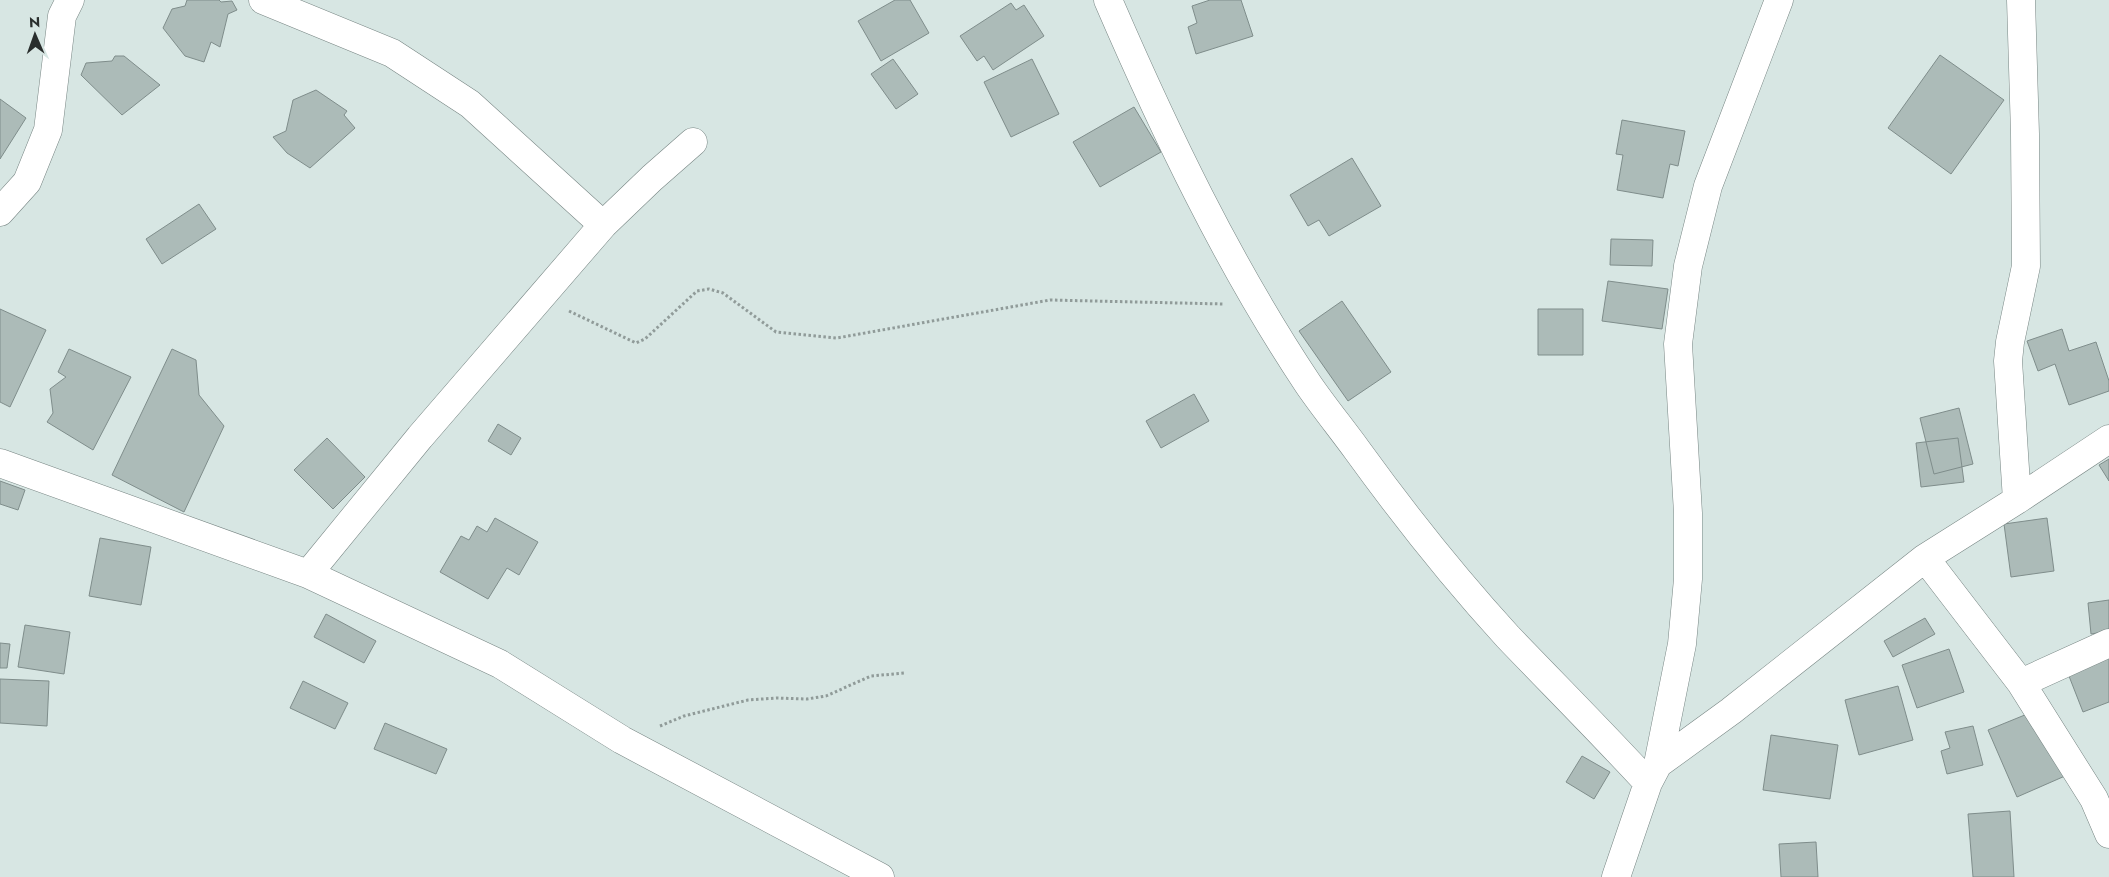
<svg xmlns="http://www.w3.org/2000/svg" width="2109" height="877" viewBox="0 0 2109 877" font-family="Jost,sans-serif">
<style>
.building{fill:#acbbb8;stroke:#7f8d8b}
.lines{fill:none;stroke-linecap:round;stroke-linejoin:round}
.minor-casing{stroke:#778583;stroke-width:29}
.path{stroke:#909b99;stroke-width:3;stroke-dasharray:2.5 2.5;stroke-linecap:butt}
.minor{stroke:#fff;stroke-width:28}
</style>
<rect width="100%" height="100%" fill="#d7e6e3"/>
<path class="building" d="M187,0H219L221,2L232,1L237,10L228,14L220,47L211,42L204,62L185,56L163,28L172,9L185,6Z
M895,0H910L929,33L881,61L858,21Z
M1210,0H1241L1253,36L1196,54L1188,27L1197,23L1192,6Z
M1011,3L1016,10L1024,5L1044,36L993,70L984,56L977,61L960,36Z
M1940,55L2004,100L1951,174L1888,128Z
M115,56H124L160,85L122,115L81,75L86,63L112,61Z
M893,59L918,94L896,109L871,74Z
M1032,59L1059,114L1011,137L984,82Z
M316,90L347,111L344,115L355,128L310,168L287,153L273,137L286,131L293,100Z
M0,99L26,118L0,159Z
M1134,107L1161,152L1100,187L1073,142Z
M1622,120L1685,131L1678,166L1670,164L1663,198L1617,190L1623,155L1616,154Z
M1352,158L1381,206L1329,236L1319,220L1308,226L1290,195Z
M199,204L216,229L162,264L146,239Z
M1611,239L1653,240L1652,266L1610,265Z
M1608,281L1668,289L1662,329L1602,321Z
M1342,301L1391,372L1348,401L1299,331Z
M0,309L46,330L10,407L0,402Z
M1538,309H1583V355H1538Z
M2062,329L2069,351L2096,342L2109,381V391L2069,405L2055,364L2038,371L2027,341Z
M69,349L131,377L93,450L47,422L53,413L50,389L66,377L58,372Z
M172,349L196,360L199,395L224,426L184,512L112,475Z
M1194,394L1209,421L1161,448L1146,421Z
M1959,408L1973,464L1934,474L1920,418Z
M498,424L521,438L511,455L488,441Z
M327,438L365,477L333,509L294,470Z
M1958,438L1964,482L1921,487L1916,443Z
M2109,459V481L2099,465Z
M0,481L25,490L18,510L0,504Z
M495,518L538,542L519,575L507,568L488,599L440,572L461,536L469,540L477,526L487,532Z
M2047,518L2054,571L2011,577L2004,524Z
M100,538L151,547L141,605L89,596Z
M2109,600V631L2091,634L2088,603Z
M326,614L376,641L364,663L314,637Z
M1925,618L1935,634L1893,657L1884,641Z
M25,625L70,632L64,674L18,667Z
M0,643L10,644L7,668H0Z
M1949,649L1964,692L1917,708L1902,665Z
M2109,655V702L2083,712L2067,671Z
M0,679L49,681L47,726L0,723Z
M303,681L348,703L335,729L290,708Z
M1898,686L1913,740L1859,755L1845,700Z
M2037,710L2065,776L2017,797L1988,730Z
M385,723L447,749L436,774L374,749Z
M1973,726L1983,765L1947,774L1941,751L1950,748L1945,732Z
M1771,735L1838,745L1830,799L1763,790Z
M1582,756L1610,772L1594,799L1566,782Z
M2010,811L2014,877H1973L1968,814Z
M1816,842L1818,877H1781L1779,844Z"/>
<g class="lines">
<defs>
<path id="minor" d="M263,0L392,53L470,104L603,225
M1108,0C1165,132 1228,264 1308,384C1323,406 1341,428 1357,450C1404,515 1454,578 1508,637C1555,686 1603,734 1648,783
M0,212L27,182L48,130L62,16L70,0
M0,463L308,574L500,664L622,740L880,877
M2017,500L2008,361L2010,342L2026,266L2025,134L2021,0
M1925,558L2021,683L2094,799L2109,834
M308,574L420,437L603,225L652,178L693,142
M2021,683L2109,643
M1658,764L1682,644L1688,579V513L1678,344L1688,266L1708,186L1779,0
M1616,877L1648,783L1658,764L1731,711L1925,558L2017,500L2109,439"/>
</defs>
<use href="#minor" class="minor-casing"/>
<path class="path" d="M569,311L636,343L645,339L697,291L709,289L723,293L776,332L837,338L1050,300L1223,304
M660,726L684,716L748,700L777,698L807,699L826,696L871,676L905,673"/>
<use href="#minor" class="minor"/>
</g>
<g transform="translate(35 35) rotate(358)" stroke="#d7e6e3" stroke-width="4" paint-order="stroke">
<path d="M0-4L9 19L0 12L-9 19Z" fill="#292e2d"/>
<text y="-8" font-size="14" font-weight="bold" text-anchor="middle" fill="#292e2d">N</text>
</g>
</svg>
